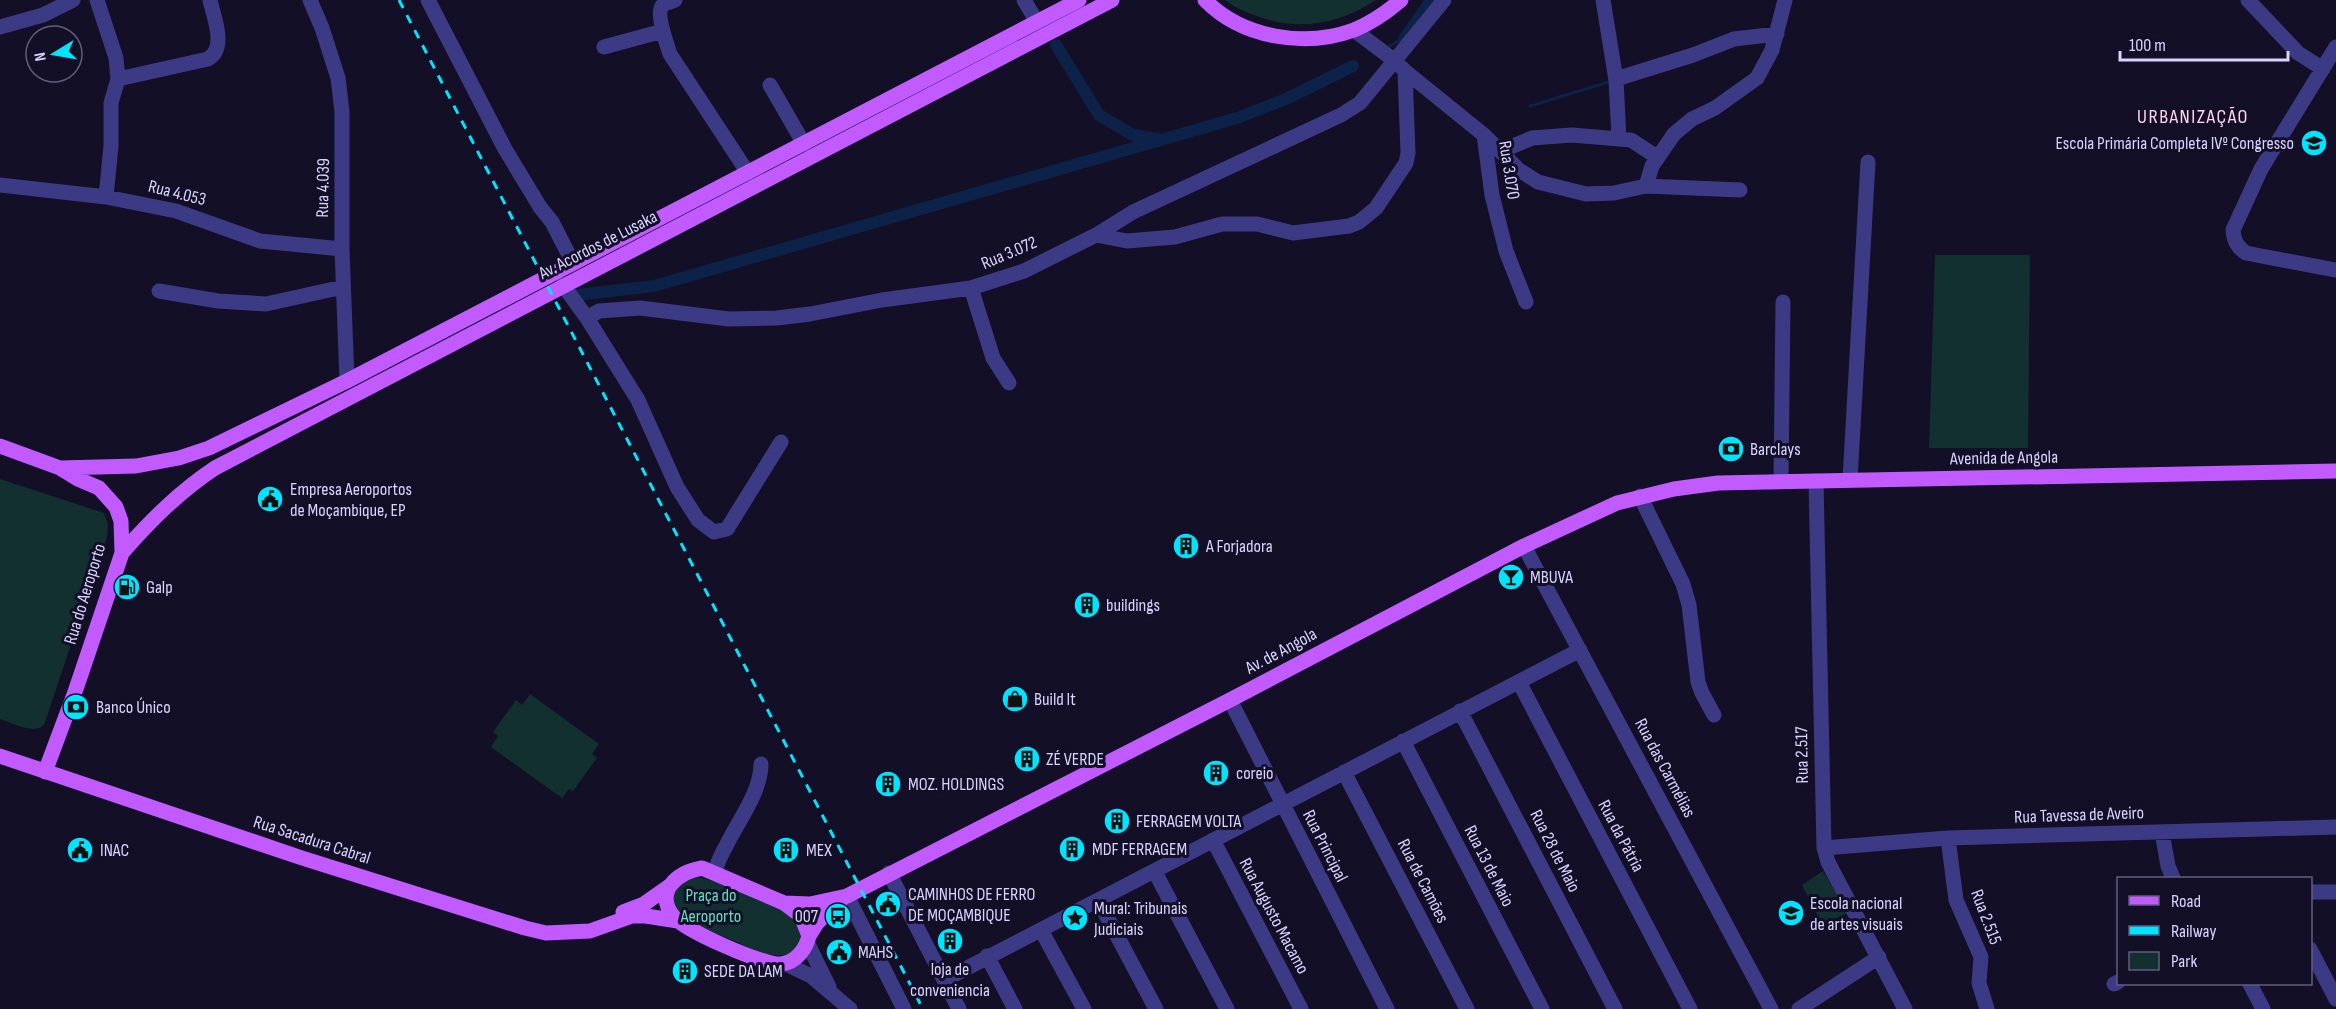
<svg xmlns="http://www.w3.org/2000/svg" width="2336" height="1009" viewBox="0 0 2336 1009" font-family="'Sofia Sans Condensed',sans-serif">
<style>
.green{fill:#12302f}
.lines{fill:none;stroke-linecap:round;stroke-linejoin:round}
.stream{stroke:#0c2248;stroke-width:3}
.canal{stroke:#0c2248;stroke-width:12}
.minor{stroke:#3d3a85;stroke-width:15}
.major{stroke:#c25bff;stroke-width:15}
.rail{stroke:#00e5ff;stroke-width:3;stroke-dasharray:9 8;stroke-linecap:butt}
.labels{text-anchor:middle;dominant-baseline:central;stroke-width:6;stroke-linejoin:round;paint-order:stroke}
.poi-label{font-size:18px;fill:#d9d4ff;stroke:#130f26;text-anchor:start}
.street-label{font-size:18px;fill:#d9d4ff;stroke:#130f26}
.park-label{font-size:18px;fill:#5fe0c0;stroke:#130f26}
.neighbourhood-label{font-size:20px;letter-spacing:1.5px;fill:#ffd6f0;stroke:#130f26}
</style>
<rect width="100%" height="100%" fill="#130f26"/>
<path class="green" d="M1225,0H1376C1338,25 1296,32 1254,15C1243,11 1234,7 1225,0Z
M1935,255H2030L2028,448H1929Z
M0,479L104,513L108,524L107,537L44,725C33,735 13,723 0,719Z
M530,694L599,744L592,754L597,758L573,791L569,789L562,798L491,747L498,736L493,732L516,700L522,705Z
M1823,871L1847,913L1823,926L1802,885Z
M692,877C710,876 777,904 792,916C799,921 800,933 802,941L790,954C768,960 745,945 725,937C698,926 645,905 692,877Z"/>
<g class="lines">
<path class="stream" d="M1408,33L1430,0
M1386,48L1404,38
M1530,106L1612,81"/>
<path class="canal" d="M1404,39L1431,0
M1056,45L1099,115L1133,135L1158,139
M574,301L576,295L654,286L1237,118L1286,99L1353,66"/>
<path class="minor" d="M97,0L116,58L118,79L111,103V146L106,197
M310,0L322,28L338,78L342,112V249L347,381
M428,0L505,149L540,207L552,222L573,263
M675,0C672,2 664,3 662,6C656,14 667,45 670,54L748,173
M1024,0L1037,22
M1603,0L1616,80L1619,138
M2248,0L2298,53L2323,69
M0,27L43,15L73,0
M1354,30L1395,61L1405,71L1484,135L1519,170L1538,182L1586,194L1614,193L1646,186L1740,190
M604,47L663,31
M118,79L208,59C227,48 214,18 210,0
M1616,79L1693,55L1734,39L1777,34
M770,85L804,144
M1484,135L1492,195L1506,251L1526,302
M1501,151L1532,138L1572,135L1631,140L1657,157
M0,185L106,197L176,211L260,241L342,249
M1646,186L1652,166L1674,134L1692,119L1715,108L1757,78L1772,50L1785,0
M1096,235L1127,241L1175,237L1222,224H1257L1293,233L1349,226L1359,222L1376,208L1406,163L1408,153L1405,71
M2335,270L2246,253C2237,247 2234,241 2233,230L2261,169L2336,47
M563,285L587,318L638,400L677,487L698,520L714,532L727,529L781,442
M971,288L993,358L1009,383
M159,291L218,301L266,304L343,287
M587,318L599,311L640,308L729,319L777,318L810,314L882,300L971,288L1024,271L1096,235L1133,212L1341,115L1360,103L1444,0
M1850,480L1868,162
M1781,481L1783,302
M1816,481L1824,848L1828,862L1905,1009
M1640,496L1683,584L1689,605L1698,682L1702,693L1714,715
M1524,546L1771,1009
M1519,682L1690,1009
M1230,700L1387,1009
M1460,711L1615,1009
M1403,741L1542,1009
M1344,772L1467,1009
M2162,832L2168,866L2173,878
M1948,838L1956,900L1981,957L1979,983L1987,1009
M1213,840L1301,1009
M1824,848L1948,838L2336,827
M714,872C718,863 721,854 726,846C738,821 761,792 761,764
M1155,872L1227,1009
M889,873L959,1009
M2310,892H2336
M847,896L904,1009
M1098,900L1156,1009
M1041,930L1084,1009
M807,942L829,987
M2310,949L2336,999
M987,956L1015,1009
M784,963L811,976L850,1009
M944,980L1580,650
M2114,984L2118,982
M2250,984L2263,1009
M1799,1009L1879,957"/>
<path class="major" d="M1205,0C1242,38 1305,48 1354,30C1371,23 1387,12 1401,0
M0,446L60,468L78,479L99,488L116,507L121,521L122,553L76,689L45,772
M60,468L136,466L179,458L209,448L347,381L1079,0
M122,553C151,520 179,492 215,468L1112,0
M0,756L302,858L525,928L546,933L590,931L632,916H646L678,921
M702,868L784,903L801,916L809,936C806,949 796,962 782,964C764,966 684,930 673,916C654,891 678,872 702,868Z
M784,903L810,904L847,896L1230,700L1524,546L1617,503L1674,489L1718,483L2336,471
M623,912L644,904L671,885
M809,936L817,923L843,898"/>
<path class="rail" d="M399,0L923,1009"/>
</g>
<defs>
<symbol id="school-disc" viewBox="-11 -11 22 22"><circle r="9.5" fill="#00e5ff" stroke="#130f26"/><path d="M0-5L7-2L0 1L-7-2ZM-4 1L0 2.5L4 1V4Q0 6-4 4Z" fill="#111"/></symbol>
<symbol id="bank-disc" viewBox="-11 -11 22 22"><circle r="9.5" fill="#00e5ff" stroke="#130f26"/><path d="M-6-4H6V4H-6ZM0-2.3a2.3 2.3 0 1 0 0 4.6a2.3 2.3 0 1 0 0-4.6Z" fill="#111"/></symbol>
<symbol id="civic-disc" viewBox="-11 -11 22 22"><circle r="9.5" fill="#00e5ff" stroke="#130f26"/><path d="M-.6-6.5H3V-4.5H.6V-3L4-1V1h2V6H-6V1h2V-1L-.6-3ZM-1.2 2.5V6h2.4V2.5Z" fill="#111"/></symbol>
<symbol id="building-disc" viewBox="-11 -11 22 22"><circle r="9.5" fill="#00e5ff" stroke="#130f26"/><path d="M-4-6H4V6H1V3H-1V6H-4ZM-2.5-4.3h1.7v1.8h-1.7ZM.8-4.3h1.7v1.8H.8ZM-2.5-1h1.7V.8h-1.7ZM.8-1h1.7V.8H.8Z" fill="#111"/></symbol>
<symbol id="bar-disc" viewBox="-11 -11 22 22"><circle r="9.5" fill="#00e5ff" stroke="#130f26"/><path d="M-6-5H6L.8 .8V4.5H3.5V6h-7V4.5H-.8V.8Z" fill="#111"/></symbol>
<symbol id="fuel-disc" viewBox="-11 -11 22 22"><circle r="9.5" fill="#00e5ff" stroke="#130f26"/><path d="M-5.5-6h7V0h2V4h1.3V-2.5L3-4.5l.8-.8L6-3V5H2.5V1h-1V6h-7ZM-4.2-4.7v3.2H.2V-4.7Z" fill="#111"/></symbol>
<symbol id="shop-disc" viewBox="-11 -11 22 22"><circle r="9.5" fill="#00e5ff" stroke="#130f26"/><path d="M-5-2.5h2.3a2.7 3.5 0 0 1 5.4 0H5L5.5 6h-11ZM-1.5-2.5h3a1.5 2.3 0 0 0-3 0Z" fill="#111"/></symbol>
<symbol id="university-disc" viewBox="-11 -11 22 22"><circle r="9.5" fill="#00e5ff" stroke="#130f26"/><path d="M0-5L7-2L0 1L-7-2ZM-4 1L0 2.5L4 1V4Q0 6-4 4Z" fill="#111"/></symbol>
<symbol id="bus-disc" viewBox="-11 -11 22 22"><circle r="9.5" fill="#00e5ff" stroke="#130f26"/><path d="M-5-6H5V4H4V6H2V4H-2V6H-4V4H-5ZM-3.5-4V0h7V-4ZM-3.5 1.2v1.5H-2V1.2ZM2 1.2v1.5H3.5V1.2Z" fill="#111"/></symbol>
<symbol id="sight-disc" viewBox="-11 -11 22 22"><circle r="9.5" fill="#00e5ff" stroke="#130f26"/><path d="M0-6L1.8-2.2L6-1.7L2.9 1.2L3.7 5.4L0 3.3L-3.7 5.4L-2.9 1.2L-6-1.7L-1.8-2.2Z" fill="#111"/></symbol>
</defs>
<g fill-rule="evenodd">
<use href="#school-disc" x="2299" y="128" width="30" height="30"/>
<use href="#bank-disc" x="1716" y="434" width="30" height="30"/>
<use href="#civic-disc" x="255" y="484" width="30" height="30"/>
<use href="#building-disc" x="1171" y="531" width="30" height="30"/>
<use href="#bar-disc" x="1496" y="562" width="30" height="30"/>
<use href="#fuel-disc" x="112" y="572" width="30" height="30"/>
<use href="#building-disc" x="1072" y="590" width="30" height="30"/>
<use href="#shop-disc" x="1000" y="684" width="30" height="30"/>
<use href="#bank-disc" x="61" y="692" width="30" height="30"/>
<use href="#building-disc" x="1012" y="744" width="30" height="30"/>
<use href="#building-disc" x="1201" y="758" width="30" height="30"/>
<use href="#building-disc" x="873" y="769" width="30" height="30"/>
<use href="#building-disc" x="1102" y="806" width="30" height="30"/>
<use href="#building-disc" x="1057" y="834" width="30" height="30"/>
<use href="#civic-disc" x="65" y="835" width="30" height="30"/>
<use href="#building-disc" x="771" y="835" width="30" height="30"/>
<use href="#civic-disc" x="873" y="889" width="30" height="30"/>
<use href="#university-disc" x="1776" y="898" width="30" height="30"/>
<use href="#bus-disc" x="823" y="901" width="30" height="30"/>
<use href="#sight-disc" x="1060" y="903" width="30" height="30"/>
<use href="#building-disc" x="935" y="926" width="30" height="30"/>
<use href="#civic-disc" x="824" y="937" width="30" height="30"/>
<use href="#building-disc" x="670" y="956" width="30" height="30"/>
</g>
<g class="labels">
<g class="poi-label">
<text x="2294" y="143" text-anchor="end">Escola Primária Completa IVº Congresso</text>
<text x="1750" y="449">Barclays</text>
<text x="290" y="489">Empresa Aeroportos<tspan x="290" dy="21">de Moçambique, EP</tspan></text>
<text x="1206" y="546">A Forjadora</text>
<text x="1530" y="577">MBUVA</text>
<text x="146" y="587">Galp</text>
<text x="1106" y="605">buildings</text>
<text x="1034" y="699">Build It</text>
<text x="96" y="707">Banco Único</text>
<text x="1046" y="759">ZÉ VERDE</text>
<text x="1236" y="773">coreio</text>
<text x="908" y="784">MOZ. HOLDINGS</text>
<text x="1136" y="821">FERRAGEM VOLTA</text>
<text x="1092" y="849">MDF FERRAGEM</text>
<text x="100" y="850">INAC</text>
<text x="806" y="850">MEX</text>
<text x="908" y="894">CAMINHOS DE FERRO<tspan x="908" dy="21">DE MOÇAMBIQUE</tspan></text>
<text x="1810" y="903">Escola nacional<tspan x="1810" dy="21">de artes visuais</tspan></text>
<text x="1094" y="908">Mural: Tribunais<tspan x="1094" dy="21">Judiciais</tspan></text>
<text x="818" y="916" text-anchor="end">007</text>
<text x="858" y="952">MAHS</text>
<text x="950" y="969" text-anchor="middle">loja de<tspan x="950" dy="21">conveniencia</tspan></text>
<text x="704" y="971">SEDE DA LAM</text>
</g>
<g class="street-label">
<text transform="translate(1509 170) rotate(81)">Rua 3.070</text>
<text transform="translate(323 188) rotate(-89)">Rua 4.039</text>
<text transform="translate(177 193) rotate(14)">Rua 4.053</text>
<text transform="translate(598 245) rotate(-27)">Av. Acordos de Lusaka</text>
<text transform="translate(1009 253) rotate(-23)">Rua 3.072</text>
<text transform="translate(2004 458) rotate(-1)">Avenida de Angola</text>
<text transform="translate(85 594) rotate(-73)">Rua do Aeroporto</text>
<text transform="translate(1281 651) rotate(-28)">Av. de Angola</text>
<text transform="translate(1802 755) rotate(-91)">Rua 2.517</text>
<text transform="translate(1665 768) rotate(62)">Rua das Carmélias</text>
<text transform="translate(2079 815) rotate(-2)">Rua Tavessa de Aveiro</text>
<text transform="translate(1621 836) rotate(62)">Rua da Pátria</text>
<text transform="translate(312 840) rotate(18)">Rua Sacadura Cabral</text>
<text transform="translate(1325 846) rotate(63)">Rua Principal</text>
<text transform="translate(1555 851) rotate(63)">Rua 28 de Maio</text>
<text transform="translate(1489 866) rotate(63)">Rua 13 de Maio</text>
<text transform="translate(1423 881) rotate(63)">Rua de Camões</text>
<text transform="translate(1274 916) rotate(62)">Rua Augusto Macamo</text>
<text transform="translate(1986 917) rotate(69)">Rua 2.515</text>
</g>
<g class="park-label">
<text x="711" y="895">Praça do<tspan x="711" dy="21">Aeroporto</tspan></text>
</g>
<g class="neighbourhood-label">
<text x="2193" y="117">URBANIZAÇÃO</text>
</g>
</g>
<rect x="2117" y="877" width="195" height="108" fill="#130f26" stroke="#625e7d" stroke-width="1.5"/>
<rect x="2129" y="896" width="30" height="9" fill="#c25bff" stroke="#625e7d" stroke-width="1.5"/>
<text x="2171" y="907" font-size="18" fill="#d9d4ff">Road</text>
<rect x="2129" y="926" width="30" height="9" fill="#00e5ff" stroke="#625e7d" stroke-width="1.5"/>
<text x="2171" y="937" font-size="18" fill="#d9d4ff">Railway</text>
<rect x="2129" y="952" width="30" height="18" fill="#12302f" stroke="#625e7d" stroke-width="1.5"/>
<text x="2171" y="967" font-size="18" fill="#d9d4ff">Park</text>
<g transform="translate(54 54) rotate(259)"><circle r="28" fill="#130f26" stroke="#625e7d" stroke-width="1.5"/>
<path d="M0-4.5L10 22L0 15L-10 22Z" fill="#00e5ff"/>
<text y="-9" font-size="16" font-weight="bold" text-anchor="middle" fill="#d9d4ff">N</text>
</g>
<path d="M2120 51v9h168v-9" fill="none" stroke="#d9d4ff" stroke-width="3"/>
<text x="2129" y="51" font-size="18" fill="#d9d4ff" stroke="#130f26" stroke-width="4.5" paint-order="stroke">100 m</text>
</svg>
